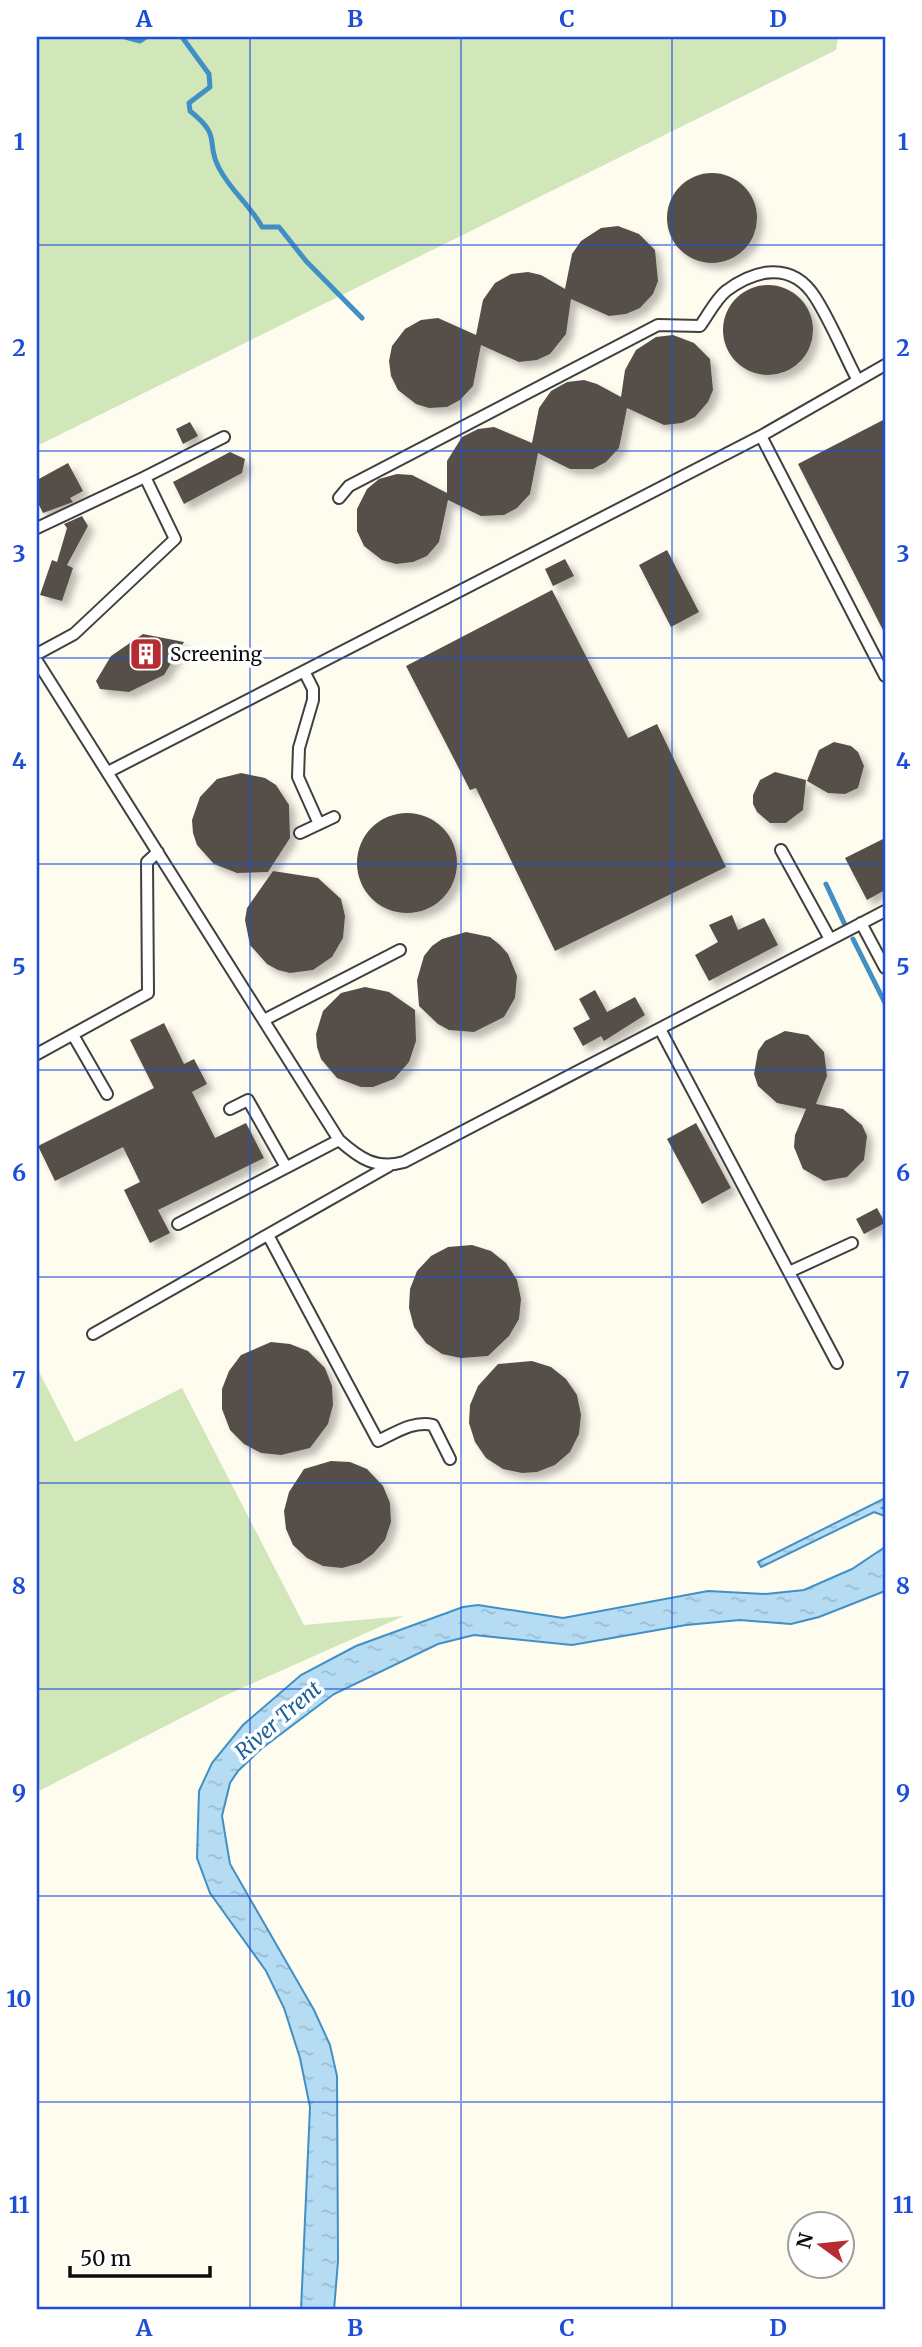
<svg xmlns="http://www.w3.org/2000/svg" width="922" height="2347" viewBox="0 0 922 2347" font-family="Merriweather,serif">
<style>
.grass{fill:#d1e7ba}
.water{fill:url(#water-ripples);stroke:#4090c6;stroke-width:2}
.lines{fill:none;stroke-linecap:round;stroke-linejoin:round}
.stream{stroke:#4090c6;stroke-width:5}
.building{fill:#564f4a;filter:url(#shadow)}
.service-casing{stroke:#404040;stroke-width:14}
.service{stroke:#fff;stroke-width:10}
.grid{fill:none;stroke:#1d4ed8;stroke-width:2;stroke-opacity:0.55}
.labels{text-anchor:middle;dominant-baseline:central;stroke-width:7;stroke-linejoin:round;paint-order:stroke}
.poi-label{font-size:19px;fill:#0d0d0d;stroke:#fff;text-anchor:start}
.water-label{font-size:21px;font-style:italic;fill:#1d6299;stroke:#fff}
.neatline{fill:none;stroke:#1d4ed8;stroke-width:2.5}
.grid-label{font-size:23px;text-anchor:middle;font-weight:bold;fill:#1d4ed8}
</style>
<defs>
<pattern id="water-ripples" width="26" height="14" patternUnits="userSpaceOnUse" patternTransform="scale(1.75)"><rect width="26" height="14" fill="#b6dcf3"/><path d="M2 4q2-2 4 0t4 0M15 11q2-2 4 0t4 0" fill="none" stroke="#9bbccf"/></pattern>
<filter id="shadow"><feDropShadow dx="6" dy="6" stdDeviation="3.5" flood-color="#0004"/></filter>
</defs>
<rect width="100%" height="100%" fill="#fefbef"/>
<path class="grass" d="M37,37H838L836,50L37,446Z
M37,1368L75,1442L182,1388L304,1625L404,1616L222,1697L37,1792Z"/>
<path class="water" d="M885,1498V1506L882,1508L885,1509V1516L874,1512L761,1567L758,1562Z
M885,1547V1591L819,1617L791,1624L740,1620L686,1625L572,1645L474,1635L438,1644L334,1694L261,1749L238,1771L230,1783L222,1816L230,1864L314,2010L330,2045L337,2076L338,2261L334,2310H301L310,2107L300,2058L284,2008L266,1971L210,1893L197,1858L199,1791L212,1763L243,1725L301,1675L356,1646L463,1607L478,1605L563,1618L708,1591L766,1594L804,1590L852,1569Z"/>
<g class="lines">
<path class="stream" d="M125,37L140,41L146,37
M182,37L209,74L210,87L189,103L190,111C223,137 205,142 219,168C230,190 250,205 262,227H279L306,261L362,318
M826,884L845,925
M853,939L885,1003"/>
</g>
<path class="building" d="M667 218a45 45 0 1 1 90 0a45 45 0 1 1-90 0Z
M618,226L639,234L655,250L658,281L653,294L640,308L626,314L609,316L571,299L566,334L550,354L537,360L519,362L481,345L473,386L460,400L447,407L429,408L416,404L398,390L391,376L389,361L392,346L405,329L421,320L438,318L476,335L483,300L495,283L511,274L528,272L541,275L565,289L572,254L581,241L601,228Z
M723 330a45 45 0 1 1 90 0a45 45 0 1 1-90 0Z
M673,335L694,343L710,359L713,390L708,402L695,417L682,423L664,425L627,408L619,448L606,462L593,469H570L538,453L530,494L517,508L504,515L481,516L448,500L439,542L427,556L413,562L396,564L382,560L364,546L357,531V509L367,489L379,479L397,474L412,475L447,493V461L462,437L478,429L494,427L532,443L539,408L551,391L567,382L584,380L597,384L621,397L625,370L636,350L656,337Z
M885,419V634L798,464Z
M190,422L198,436L183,444L176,429Z
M230,452L245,459L242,473L184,504L173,482Z
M68,463L83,491L70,498L73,502L43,513L37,501V480Z
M82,516L88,526L67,565L73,568L62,601L40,595L52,560L57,562L67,528L64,524Z
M667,550L699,612L671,627L639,565Z
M565,559L574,576L553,586L545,569Z
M552,590L628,738L657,724L726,867L555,951L476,788L470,790L406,666Z
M143,634L184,642L164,675L129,692L100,689L96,681L111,656Z
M834,742L851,746L858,752L864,766L858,788L845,794L828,793L807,781L819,750Z
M775,772L806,780L803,810L786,823H770L757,812L753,804V795L760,780Z
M241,773L265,778L276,785L289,805L290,838L268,872L237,873L214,864L197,845L193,833L192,820L200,797L217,779Z
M357 863a50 50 0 1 1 100 0a50 50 0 1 1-100 0Z
M885,838V890L867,900L845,858Z
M273,871L318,878L341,899L345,916L343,938L332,957L313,970L290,973L278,970L267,964L250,945L245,920L247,908Z
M732,915L738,930L764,918L778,945L709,981L695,955L718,942L709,925Z
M466,932L490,937L500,945L508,954L517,976L515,998L504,1017L474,1032L449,1030L438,1024L419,1006L417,980L424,956L432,946L442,939Z
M365,987L389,992L415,1010L416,1041L409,1062L394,1079L373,1087H361L337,1078L321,1059L317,1047L316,1034L323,1011L341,993Z
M595,990L607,1012L635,997L645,1015L604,1041L601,1036L583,1046L573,1028L590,1019L579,999Z
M164,1023L184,1064L194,1059L207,1084L192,1092L215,1138L246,1123L264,1158L158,1210L170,1233L150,1243L124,1190L140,1182L123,1147L55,1181L38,1146L154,1088L130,1040Z
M785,1031L808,1035L824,1052L827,1076L816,1104L843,1109L862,1125L867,1136L864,1160L847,1177L824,1181L803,1169L794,1147L795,1135L806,1109L777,1103L758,1086L754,1074L758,1051L765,1041Z
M696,1123L731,1188L702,1204L667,1139Z
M877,1208L885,1223L864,1234L856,1219Z
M472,1245L491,1251L506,1263L517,1280L521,1299L519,1319L509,1336L488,1356L461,1358L442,1354L426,1343L414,1327L409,1308L410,1289L417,1271L431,1256L448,1247Z
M271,1342L290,1344L308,1351L325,1368L332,1386L333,1405L328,1424L310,1448L281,1455L261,1453L244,1444L230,1430L222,1409V1389L229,1371L241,1355Z
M532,1361L551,1367L566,1379L577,1395L581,1415L579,1434L570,1452L555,1465L537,1472L522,1473L503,1469L486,1458L475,1442L469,1423L470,1405L478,1386L498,1364Z
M331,1461L350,1462L367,1469L383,1486L390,1503L391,1522L385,1540L373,1554L360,1563L342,1568L323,1566L307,1558L293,1545L286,1529L284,1511L289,1492L304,1469Z"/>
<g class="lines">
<defs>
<path id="service" d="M761,436L885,676
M145,477L224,437
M339,498L349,486L658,325L700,326C708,315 716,299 726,291C755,269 792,261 815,297C831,322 843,352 857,379
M37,528L145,477L175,539L74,634L37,654
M37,661L339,1140C359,1158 376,1170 404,1162L885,911
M304,671L313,689V700L299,748L298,777L319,824
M108,772L761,436L885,365
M300,833L334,817
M781,850L830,939
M861,923L885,968
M264,1020L400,950
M660,1029L837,1363
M73,1035L107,1094
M37,1054L148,993L147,862L158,852
M230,1109L248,1100L286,1167
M178,1224L339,1140
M268,1235L378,1441C395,1433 414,1420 433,1425L450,1459
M789,1272L852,1243
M93,1334L389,1166"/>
</defs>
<use href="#service" class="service-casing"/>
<use href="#service" class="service"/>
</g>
<path class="grid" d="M250,37V2310M461,37V2310M672,37V2310M37,245H885M37,451H885M37,658H885M37,864H885M37,1070H885M37,1277H885M37,1483H885M37,1689H885M37,1896H885M37,2102H885"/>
<defs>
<symbol id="building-square" viewBox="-11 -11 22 22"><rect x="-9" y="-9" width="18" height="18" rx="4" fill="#b72c32" stroke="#fff"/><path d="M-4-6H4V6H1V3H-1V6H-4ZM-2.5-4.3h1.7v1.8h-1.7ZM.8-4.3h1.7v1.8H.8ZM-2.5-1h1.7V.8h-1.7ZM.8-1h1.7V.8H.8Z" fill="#fff"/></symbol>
</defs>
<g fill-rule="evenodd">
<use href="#building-square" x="127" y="635" width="38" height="38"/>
</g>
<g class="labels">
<g class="poi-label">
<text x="170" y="654">Screening</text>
</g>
<g class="water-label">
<text transform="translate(278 1720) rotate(-41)">River Trent</text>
</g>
</g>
<rect width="922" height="2347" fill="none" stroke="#ffffff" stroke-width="77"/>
<g transform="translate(821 2245) rotate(285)"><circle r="33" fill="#ffffff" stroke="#9e9e9e" stroke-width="2"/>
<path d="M0-5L12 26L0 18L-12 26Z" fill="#b72c32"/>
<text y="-10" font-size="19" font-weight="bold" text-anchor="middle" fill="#0d0d0d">N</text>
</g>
<path d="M70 2266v10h140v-10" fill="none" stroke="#0d0d0d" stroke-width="3.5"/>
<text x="80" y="2266" font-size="21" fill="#0d0d0d" stroke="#ffffff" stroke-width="5" paint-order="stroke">50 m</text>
<rect x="38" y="38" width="846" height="2270" class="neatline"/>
<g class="grid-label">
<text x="144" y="27">A</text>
<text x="355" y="27">B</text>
<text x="567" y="27">C</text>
<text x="778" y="27">D</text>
<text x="19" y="150">1</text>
<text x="903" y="150">1</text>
<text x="19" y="356">2</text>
<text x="903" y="356">2</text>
<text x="19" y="562">3</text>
<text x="903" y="562">3</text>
<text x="19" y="769">4</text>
<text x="903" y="769">4</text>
<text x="19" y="975">5</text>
<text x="903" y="975">5</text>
<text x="19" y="1181">6</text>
<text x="903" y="1181">6</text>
<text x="19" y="1388">7</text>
<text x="903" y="1388">7</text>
<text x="19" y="1594">8</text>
<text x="903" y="1594">8</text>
<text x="19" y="1801">9</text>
<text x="903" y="1801">9</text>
<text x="19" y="2007">10</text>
<text x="903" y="2007">10</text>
<text x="19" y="2213">11</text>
<text x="903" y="2213">11</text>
<text x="144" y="2336">A</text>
<text x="355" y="2336">B</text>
<text x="567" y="2336">C</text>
<text x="778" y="2336">D</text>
</g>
</svg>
